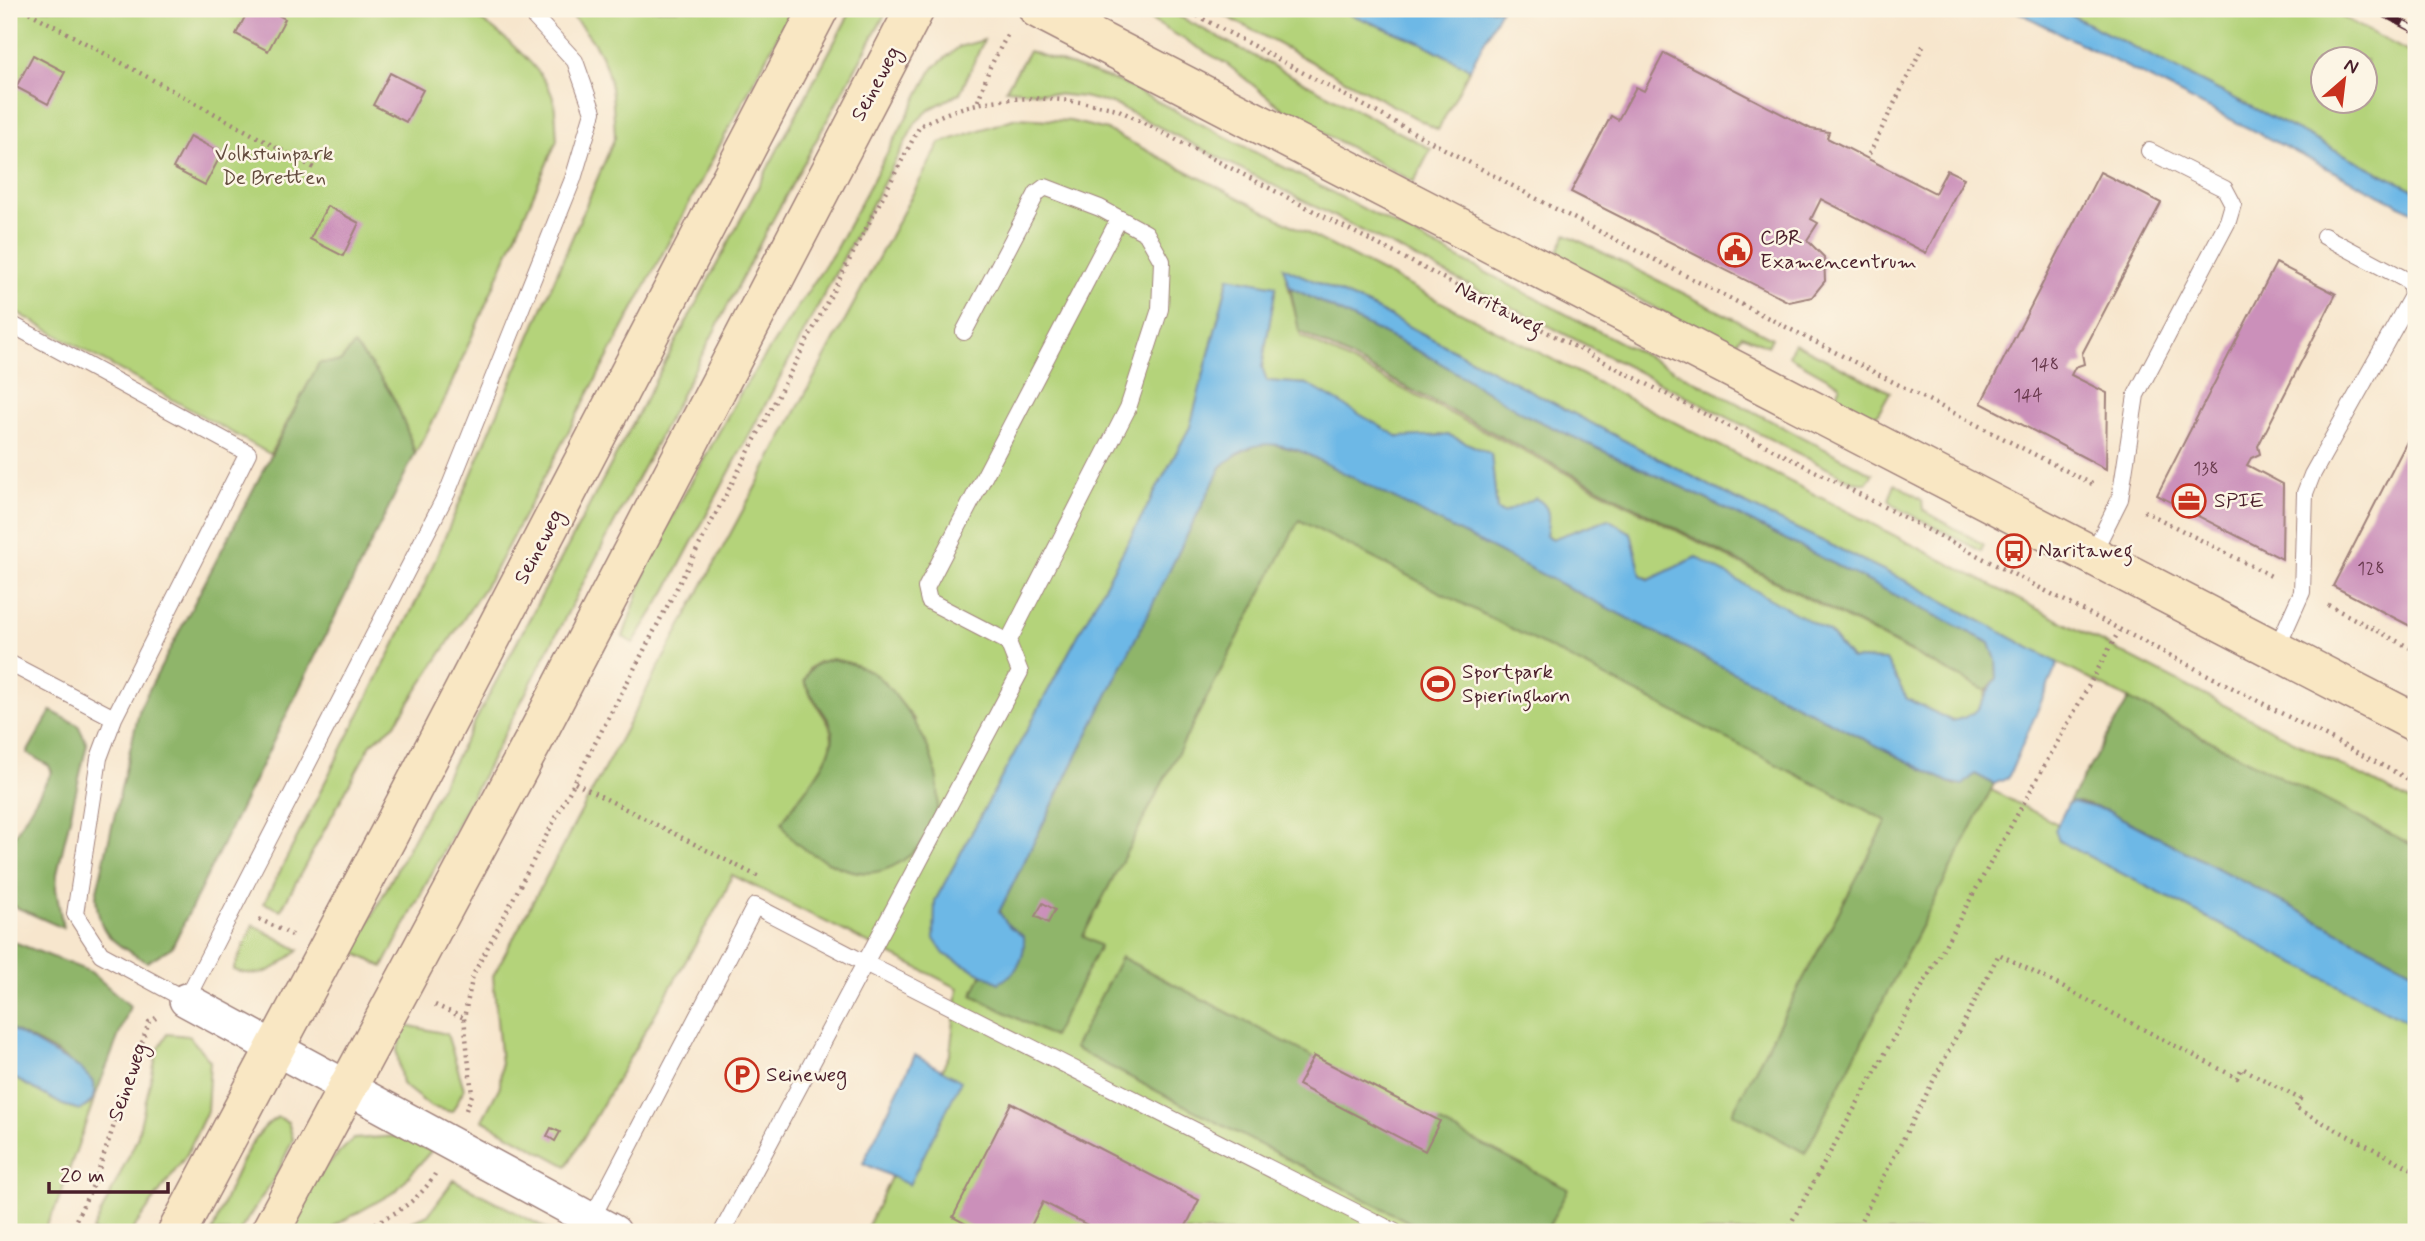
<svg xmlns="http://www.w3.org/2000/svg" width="2425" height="1241" viewBox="0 0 2425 1241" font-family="Mynerve,sans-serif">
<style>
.green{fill:#b4d37a;stroke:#7f7952;stroke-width:2;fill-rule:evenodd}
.forest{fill:#8fb56a;stroke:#6c6a4a;stroke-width:2}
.water{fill:#6db8e6;stroke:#5c6c88;stroke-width:2}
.building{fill:#cb90ba}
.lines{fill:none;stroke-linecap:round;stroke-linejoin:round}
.lane-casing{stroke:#a0827c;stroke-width:18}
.street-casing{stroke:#a0827c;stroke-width:36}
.secondary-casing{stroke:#a0827c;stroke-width:41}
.path{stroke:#a0827c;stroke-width:4.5;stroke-dasharray:2 5;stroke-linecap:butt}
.lane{stroke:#fff;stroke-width:16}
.street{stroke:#fff;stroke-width:33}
.secondary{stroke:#f9e7c3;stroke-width:38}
.rail-casing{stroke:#4a1f2b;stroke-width:8}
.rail{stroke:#fcf5e5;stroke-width:5;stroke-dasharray:16;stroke-linecap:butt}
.labels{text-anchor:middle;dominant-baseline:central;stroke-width:5;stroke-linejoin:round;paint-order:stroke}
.number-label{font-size:18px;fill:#6a3b4f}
.street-label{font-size:21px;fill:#4a1f2b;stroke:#fcf5e5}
.park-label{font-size:21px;fill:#644c3f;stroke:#fcf5e5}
.poi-label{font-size:21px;fill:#4a1f2b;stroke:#fcf5e5;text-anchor:start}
</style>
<rect width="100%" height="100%" fill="#fcf5e5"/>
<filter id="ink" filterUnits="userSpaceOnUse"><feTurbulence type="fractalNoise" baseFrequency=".0143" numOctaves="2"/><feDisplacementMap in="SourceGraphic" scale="14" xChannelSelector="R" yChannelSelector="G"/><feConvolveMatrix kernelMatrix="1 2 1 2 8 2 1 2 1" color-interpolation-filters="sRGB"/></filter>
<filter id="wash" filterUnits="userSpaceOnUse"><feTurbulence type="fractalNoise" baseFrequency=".00686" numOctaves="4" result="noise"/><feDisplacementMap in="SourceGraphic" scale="28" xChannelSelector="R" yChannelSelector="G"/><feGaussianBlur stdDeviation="1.57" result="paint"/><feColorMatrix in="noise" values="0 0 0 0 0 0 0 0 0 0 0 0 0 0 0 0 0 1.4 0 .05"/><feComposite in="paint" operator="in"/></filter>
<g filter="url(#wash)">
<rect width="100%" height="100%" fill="#f7e6cd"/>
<path class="green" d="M9,9H465C492,26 547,68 554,102C556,114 556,127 557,140L444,401L415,454C399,403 390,386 354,346L340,362L319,364L270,454L9,308Z
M565,9H792L493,574L395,724L371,744L281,910L264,903L424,586L615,137C612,76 610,54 565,9Z
M852,9H888L765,234L383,967L353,952Z
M1132,9H1165L1431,149L1414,182L1293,117L1228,65Z
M1213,9H1337L1422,43L1470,69L1438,130Z
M2059,9H2327L2416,56V191ZM2324,60H2366V102H2324Z
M984,40L960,93L930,109L916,122L666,591L633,643L623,637L652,553L741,392L834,252L933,68L959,47Z
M1029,51L1122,83L1873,474L1866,483L1852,481L1114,104L1083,97L1006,89Z
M1016,118L1070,121L1107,130L2416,804V847L2058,663L1910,583L1735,499L1372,307L1284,268L1301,336L1986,691C1982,712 1972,717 1952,721L1907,699L1886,660L1851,659L1829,632L1641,576L1631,533L1608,519L1553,539L1497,510L1491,454L1449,435L1399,438L1307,384L1267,381L1262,367L1276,286L1229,277L1190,427L935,901L1216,440L1278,424L2416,1008V1232H865L950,1053L958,988L732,875L724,895L567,1166L482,1120L500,1086L501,1064L493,976L940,143ZM818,662L907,711L915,720L815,777C850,726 823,727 804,681L809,669Z
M1566,234L1772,338L1768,346L1742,335L1732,349L1556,255Z
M1794,343L1890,392L1877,415L1866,413L1835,398L1840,385L1789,356Z
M1895,483L1922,500L1923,510L1984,545L1981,551L1896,507L1889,500Z
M253,925L299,950C274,969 266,980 233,970Z
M406,1025L447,1034L464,1089L452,1112L431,1107L402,1084L397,1051Z
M167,1034L189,1036L210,1061L207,1111L187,1154L131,1232H92L137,1139L157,1052Z
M16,1079L63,1105L80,1110L89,1105L95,1097L56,1207L43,1232H9V1080Z
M278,1117L288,1122L293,1139L277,1174L239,1232H212C226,1199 246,1134 278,1117Z
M399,1136L431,1151L396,1191L336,1225L329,1232H287L318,1174L353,1139Z
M454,1180L553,1232H388L428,1215Z"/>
<path class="forest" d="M1290,287L1432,358L1526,415L1690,491L1990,643L1996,660L1997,678L1986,691L1299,331Z
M354,345C390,386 399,403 415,454L172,947L147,962C113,942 98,937 96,895L140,707L319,363L340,362Z
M1265,442L1303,452L1948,782L1956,785L1975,774L1994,784L1805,1153L1732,1113L1887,821L1299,520L1083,936L1100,946L1053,1037L972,995L982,974L999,982C1018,972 1025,959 1024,937L1009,926L999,912L1221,467L1237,453Z
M832,659C848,662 864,666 877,676C888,684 896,697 905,708C939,755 960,823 902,861C877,878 855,875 828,862C808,852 790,844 782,822C797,797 845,751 830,723C822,708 811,698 804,681C810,666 817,662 832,659Z
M2129,699L2416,847V972L2108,811L2079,802L2068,804Z
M51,711L78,725L87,744L57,874L56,889L63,928L9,904V845L52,772L49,766L27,753Z
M9,940L91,972L130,1006L95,1097C94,1064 36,1043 9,1028Z
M1121,957L1568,1189L1546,1232H1428L1074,1048Z"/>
<path class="water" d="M1337,9H1501L1470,69L1422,43Z
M2012,9H2059L2416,191V213Z
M1283,267L1372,307L1735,499L1910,583L2058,663L2008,778L1994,784L1975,774L1963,785L1948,782L1303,452C1268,439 1250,441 1221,467L999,912L1009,926L1024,937C1025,959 1018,972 999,983L944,954L934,939L935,901L1190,427L1229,277L1276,286L1262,367L1267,381L1307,384L1399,437L1449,435L1491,454L1497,510L1503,513L1535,498C1552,506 1549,519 1546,536L1552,539L1608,519L1631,533L1641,575L1649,580L1696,557L1829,632L1851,659L1886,660L1907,699L1952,721C1986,714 1978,702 1997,678L1996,660L1990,643L1690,491L1526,415L1432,358L1290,287Z
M2073,802L2108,811L2416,972V1026L2059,841L2055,830L2068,804Z
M9,1028L81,1069L94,1083C95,1098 93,1103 80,1110L63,1105L16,1079L9,1080Z
M915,1055L961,1081L909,1185L863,1163Z"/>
<g id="blocks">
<path class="building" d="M249,9H267L285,19L268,51L236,34Z
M1664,53L1811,129L1829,132L1827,138L1935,193L1947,170L1964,178L1926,253L1821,199L1811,219L1818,223L1807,240L1824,257L1825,281L1812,297L1789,302L1571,192L1611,116L1618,120L1636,87L1644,91Z
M33,55L65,72L48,104L16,87Z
M390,73L423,90L406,122L373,105Z
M190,136L222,153L205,185L173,168Z
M2100,172L2161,203L2082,354L2084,364L2075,367L2071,375L2107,393L2106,469L1981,403Z
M327,206L359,223L343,256L310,239Z
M2276,263L2336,294L2258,446L2260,454L2251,458L2247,465L2283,484L2282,559L2157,495Z
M2416,424V629L2333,586Z
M1043,903L1055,910L1048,923L1035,916Z
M1314,1056L1440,1121L1425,1151L1298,1085Z
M1011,1103L1199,1200L1183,1232H1101L1043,1202L1028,1232H981L953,1217Z
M551,1128L560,1132L555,1141L547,1136Z"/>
</g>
</g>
<g filter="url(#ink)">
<use href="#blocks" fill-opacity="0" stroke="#a0827c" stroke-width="2"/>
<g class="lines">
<defs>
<path id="lane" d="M9,323L248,453L114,718L99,758L75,914L101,954L186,1000L447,493L573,179L593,112L575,61L527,9
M2092,555L2120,499L2136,395L2228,221L2233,204L2225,189L2149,151
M1008,642L929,601L926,588L1119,219
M2276,650L2302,592L2305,493L2312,475L2412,296L2410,282L2324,236
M9,663L114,718
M591,1220L755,906L865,963L1020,672L1008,642L1128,408L1160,309L1162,261L1146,233L1100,208L1045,187L1037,193L964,332
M722,1232L865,963L1395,1232"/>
<path id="street" d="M186,1000L614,1232"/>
<path id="secondary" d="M1038,9L2416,723
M177,1232L387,838L819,9
M270,1232L534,740L915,9"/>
</defs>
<use href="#lane" class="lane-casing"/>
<use href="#street" class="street-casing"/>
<use href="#secondary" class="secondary-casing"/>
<path class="path" d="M23,9L314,168
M1185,9L1550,206L2096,486
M978,101L990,67L1009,32
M1869,154L1925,42
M2144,511L2273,577
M2328,605L2416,651
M575,783L759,877
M259,919L292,935
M435,1005L464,1018
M466,1110L472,1095L464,1018L473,975L920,126C981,91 1050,94 1117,109L2416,783
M70,1232L95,1181L149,1022L156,1018
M356,1232C386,1219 418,1204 435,1174
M1786,1232L2119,631
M1855,1232L1999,954L2237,1078L2242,1068L2300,1099L2295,1108L2416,1171"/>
<use href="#lane" class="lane"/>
<use href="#street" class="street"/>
<use href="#secondary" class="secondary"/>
<defs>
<path id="rail" d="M2375,9L2416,30"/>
</defs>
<use href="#rail" class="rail-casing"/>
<use href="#rail" class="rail"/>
</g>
</g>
<defs>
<symbol id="civic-ring" viewBox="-11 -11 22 22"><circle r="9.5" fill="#fcf5e5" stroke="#c8321e" stroke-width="1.5"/><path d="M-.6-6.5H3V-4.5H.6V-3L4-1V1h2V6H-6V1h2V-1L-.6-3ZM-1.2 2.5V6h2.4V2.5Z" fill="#c8321e"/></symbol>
<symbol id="office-ring" viewBox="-11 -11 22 22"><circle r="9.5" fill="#fcf5e5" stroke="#c8321e" stroke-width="1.5"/><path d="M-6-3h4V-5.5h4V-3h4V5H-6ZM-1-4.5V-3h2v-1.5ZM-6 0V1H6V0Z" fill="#c8321e"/></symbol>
<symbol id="bus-ring" viewBox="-11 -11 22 22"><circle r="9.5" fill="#fcf5e5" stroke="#c8321e" stroke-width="1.5"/><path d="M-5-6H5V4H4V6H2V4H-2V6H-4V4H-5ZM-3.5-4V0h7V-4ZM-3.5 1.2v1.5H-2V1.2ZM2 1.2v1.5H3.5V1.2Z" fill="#c8321e"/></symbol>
<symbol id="stadium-ring" viewBox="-11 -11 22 22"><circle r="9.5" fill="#fcf5e5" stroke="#c8321e" stroke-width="1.5"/><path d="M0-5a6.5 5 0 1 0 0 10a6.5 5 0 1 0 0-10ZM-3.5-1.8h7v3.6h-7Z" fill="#c8321e"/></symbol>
<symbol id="parking-ring" viewBox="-11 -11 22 22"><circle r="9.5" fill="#fcf5e5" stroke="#c8321e" stroke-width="1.5"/><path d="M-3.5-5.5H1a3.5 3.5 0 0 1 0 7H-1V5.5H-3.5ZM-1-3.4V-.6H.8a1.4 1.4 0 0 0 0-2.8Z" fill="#c8321e"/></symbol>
</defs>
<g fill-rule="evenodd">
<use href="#civic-ring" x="1716" y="231" width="38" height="38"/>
<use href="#office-ring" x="2170" y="482" width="38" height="38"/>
<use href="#bus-ring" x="1995" y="532" width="38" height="38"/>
<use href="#stadium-ring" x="1419" y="665" width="38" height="38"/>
<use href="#parking-ring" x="723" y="1056" width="38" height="38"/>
</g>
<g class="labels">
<g class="number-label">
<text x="2045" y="365">148</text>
<text x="2028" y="396">144</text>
<text x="2206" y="469">138</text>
<text x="2371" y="569">128</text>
</g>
<g class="street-label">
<text transform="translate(876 84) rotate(-62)">Seineweg</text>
<text transform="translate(1499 308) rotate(27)">Naritaweg</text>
<text transform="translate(539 547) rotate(-62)">Seineweg</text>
<text transform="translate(128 1082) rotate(-71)">Seineweg</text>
</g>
<g class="park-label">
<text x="274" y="154">Volkstuinpark<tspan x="274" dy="24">De Bretten</tspan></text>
</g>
<g class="poi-label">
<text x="1760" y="238">CBR<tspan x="1760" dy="24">Examencentrum</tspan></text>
<text x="2214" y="501">SPIE</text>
<text x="2038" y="551">Naritaweg</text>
<text x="1462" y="672">Sportpark<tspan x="1462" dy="24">Spieringhorn</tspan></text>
<text x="766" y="1075">Seineweg</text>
</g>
</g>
<rect width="2425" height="1241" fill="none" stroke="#fcf5e5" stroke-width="35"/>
<g transform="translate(2344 80) rotate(28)"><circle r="33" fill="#fcf5e5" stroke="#b59f9b" stroke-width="2"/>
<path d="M0-5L12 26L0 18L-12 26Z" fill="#c8321e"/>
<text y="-10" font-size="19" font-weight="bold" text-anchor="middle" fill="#4a1f2b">N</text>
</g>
<path d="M49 1182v10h119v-10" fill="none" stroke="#4a1f2b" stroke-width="3.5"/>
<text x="60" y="1182" font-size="21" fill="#4a1f2b" stroke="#fcf5e5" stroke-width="5" paint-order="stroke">20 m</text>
</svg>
